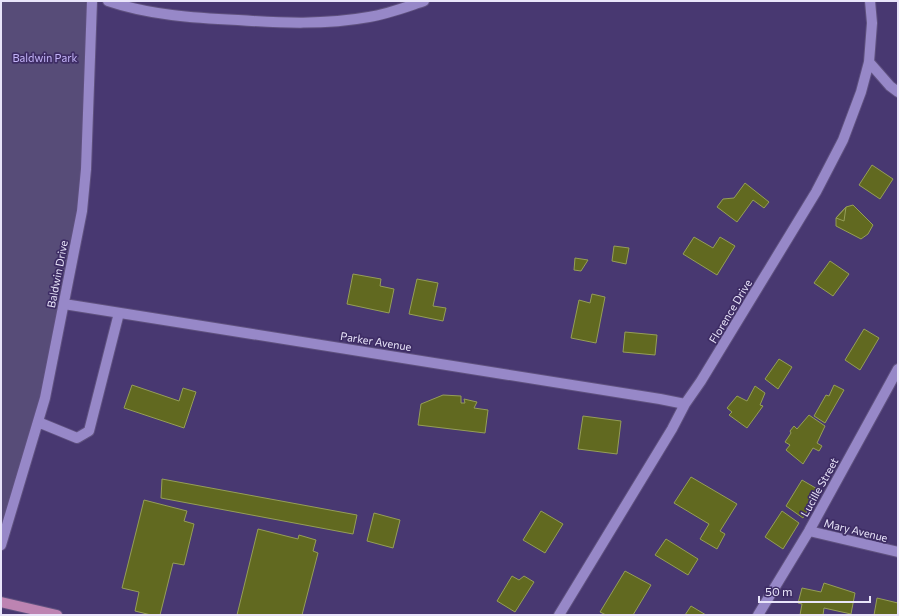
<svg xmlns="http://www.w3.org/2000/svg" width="899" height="616" viewBox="0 0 899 616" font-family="Commissioner,sans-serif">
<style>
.green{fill:#574c78}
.building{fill:#616920;stroke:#959e57}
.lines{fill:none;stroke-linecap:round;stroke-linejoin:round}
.minor-casing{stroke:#5f517f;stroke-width:12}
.major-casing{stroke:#5f517f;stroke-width:12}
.minor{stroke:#9788c8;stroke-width:10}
.major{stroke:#bd84b2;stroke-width:10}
.labels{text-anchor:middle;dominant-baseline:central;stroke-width:3.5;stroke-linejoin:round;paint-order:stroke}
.park-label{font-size:11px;fill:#c4b4f9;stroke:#3e2d65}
.street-label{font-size:11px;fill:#e9e5fa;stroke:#3e2d65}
</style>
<rect width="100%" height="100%" fill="#483871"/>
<path class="green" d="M1,1H91L85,169L43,398L1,540Z"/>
<path class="building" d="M872,165L893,179L880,199L859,185Z
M745,183L769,202L764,208L753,200L737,222L717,207L723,199L734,198Z
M853,205L873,225L868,234L861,239L836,226V218L846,207Z
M846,207L844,221L836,218Z
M694,237L713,248L720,237L735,246L717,275L683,254Z
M614,246L629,248L626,264L612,261Z
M575,258L588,260L581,271L574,270Z
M830,261L849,274L833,296L814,283Z
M353,274L381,279L380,286L394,289L389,313L347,304Z
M417,279L438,283L433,306L446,308L443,321L409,314Z
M592,294L605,297L596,343L571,338L579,300L590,303Z
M864,329L879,338L860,370L845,360Z
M625,332L657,335L655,355L623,352Z
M779,359L792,367L778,389L765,379Z
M132,385L179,401L183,388L196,392L184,428L124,408Z
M834,385L844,390L825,423L814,416L826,395L829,396Z
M755,386L765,393L760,405L763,406L747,428L729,415L732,412L727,408L737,396L747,401Z
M443,395L461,396V403H465L464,399L477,402L474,408L488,410L485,433L418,425L421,404Z
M809,415L825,426L817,443L822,446L819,451L813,448L803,464L786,450L790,445L785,442L791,433L790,431L794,426L797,429Z
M583,416L621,421L617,454L578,449Z
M691,477L737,504L720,531L725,534L717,549L700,539L709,524L674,503Z
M162,479L357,515L353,534L161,498Z
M802,480L819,490L803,518L786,506Z
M144,500L187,511L184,521L194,524L184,565L173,563L160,615H151L135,611L139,592L122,588Z
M541,511L563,524L545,553L523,540Z
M782,511L799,523L783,549L765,537Z
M374,513L400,520L393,548L367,541Z
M258,529L298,539L299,535L316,540L313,551L318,553L302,615H237Z
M666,539L698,559L688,575L655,555Z
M625,571L651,585L633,615H606L600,612Z
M512,576L519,580L524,576L534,582L515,612L497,601Z
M824,583L855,593L851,614L824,608L823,615H800L802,604L798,603L802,588L821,592Z
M877,598L898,603V615H874Z
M691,606L706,615H685Z"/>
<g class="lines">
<defs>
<path id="minor" d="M108,1C149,15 194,18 238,20C281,23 325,25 369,17C388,14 406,7 424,1
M869,62L890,86L898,92
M64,304L660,399L685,404
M38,422L77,438L89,431L119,313
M809,531L898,552
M1,545L45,398L82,211L86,169L92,1
M559,615L672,429L685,404L701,381L816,192L843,140L861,92L869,62L872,23L870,1
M758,615L809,531L898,369"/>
<path id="major" d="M1,602L57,615"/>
</defs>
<use href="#minor" class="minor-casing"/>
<use href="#major" class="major-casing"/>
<use href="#minor" class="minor"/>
<use href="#major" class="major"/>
</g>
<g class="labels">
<g class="park-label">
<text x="45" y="57">Baldwin Park</text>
</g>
<g class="street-label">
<text transform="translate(57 274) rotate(-79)">Baldwin Drive</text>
<text transform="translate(730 311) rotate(-59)">Florence Drive</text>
<text transform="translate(376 341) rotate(9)">Parker Avenue</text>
<text transform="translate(819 487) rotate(-61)">Lucille Street</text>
<text transform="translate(856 530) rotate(14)">Mary Avenue</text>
</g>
</g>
<rect width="899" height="616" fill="none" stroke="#e9e5fa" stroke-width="4"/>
<path d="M759 596v6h111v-6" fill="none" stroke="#e9e5fa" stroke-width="2"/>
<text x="765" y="596" font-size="12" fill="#e9e5fa" stroke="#3e2d65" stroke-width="3" paint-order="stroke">50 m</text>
</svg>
